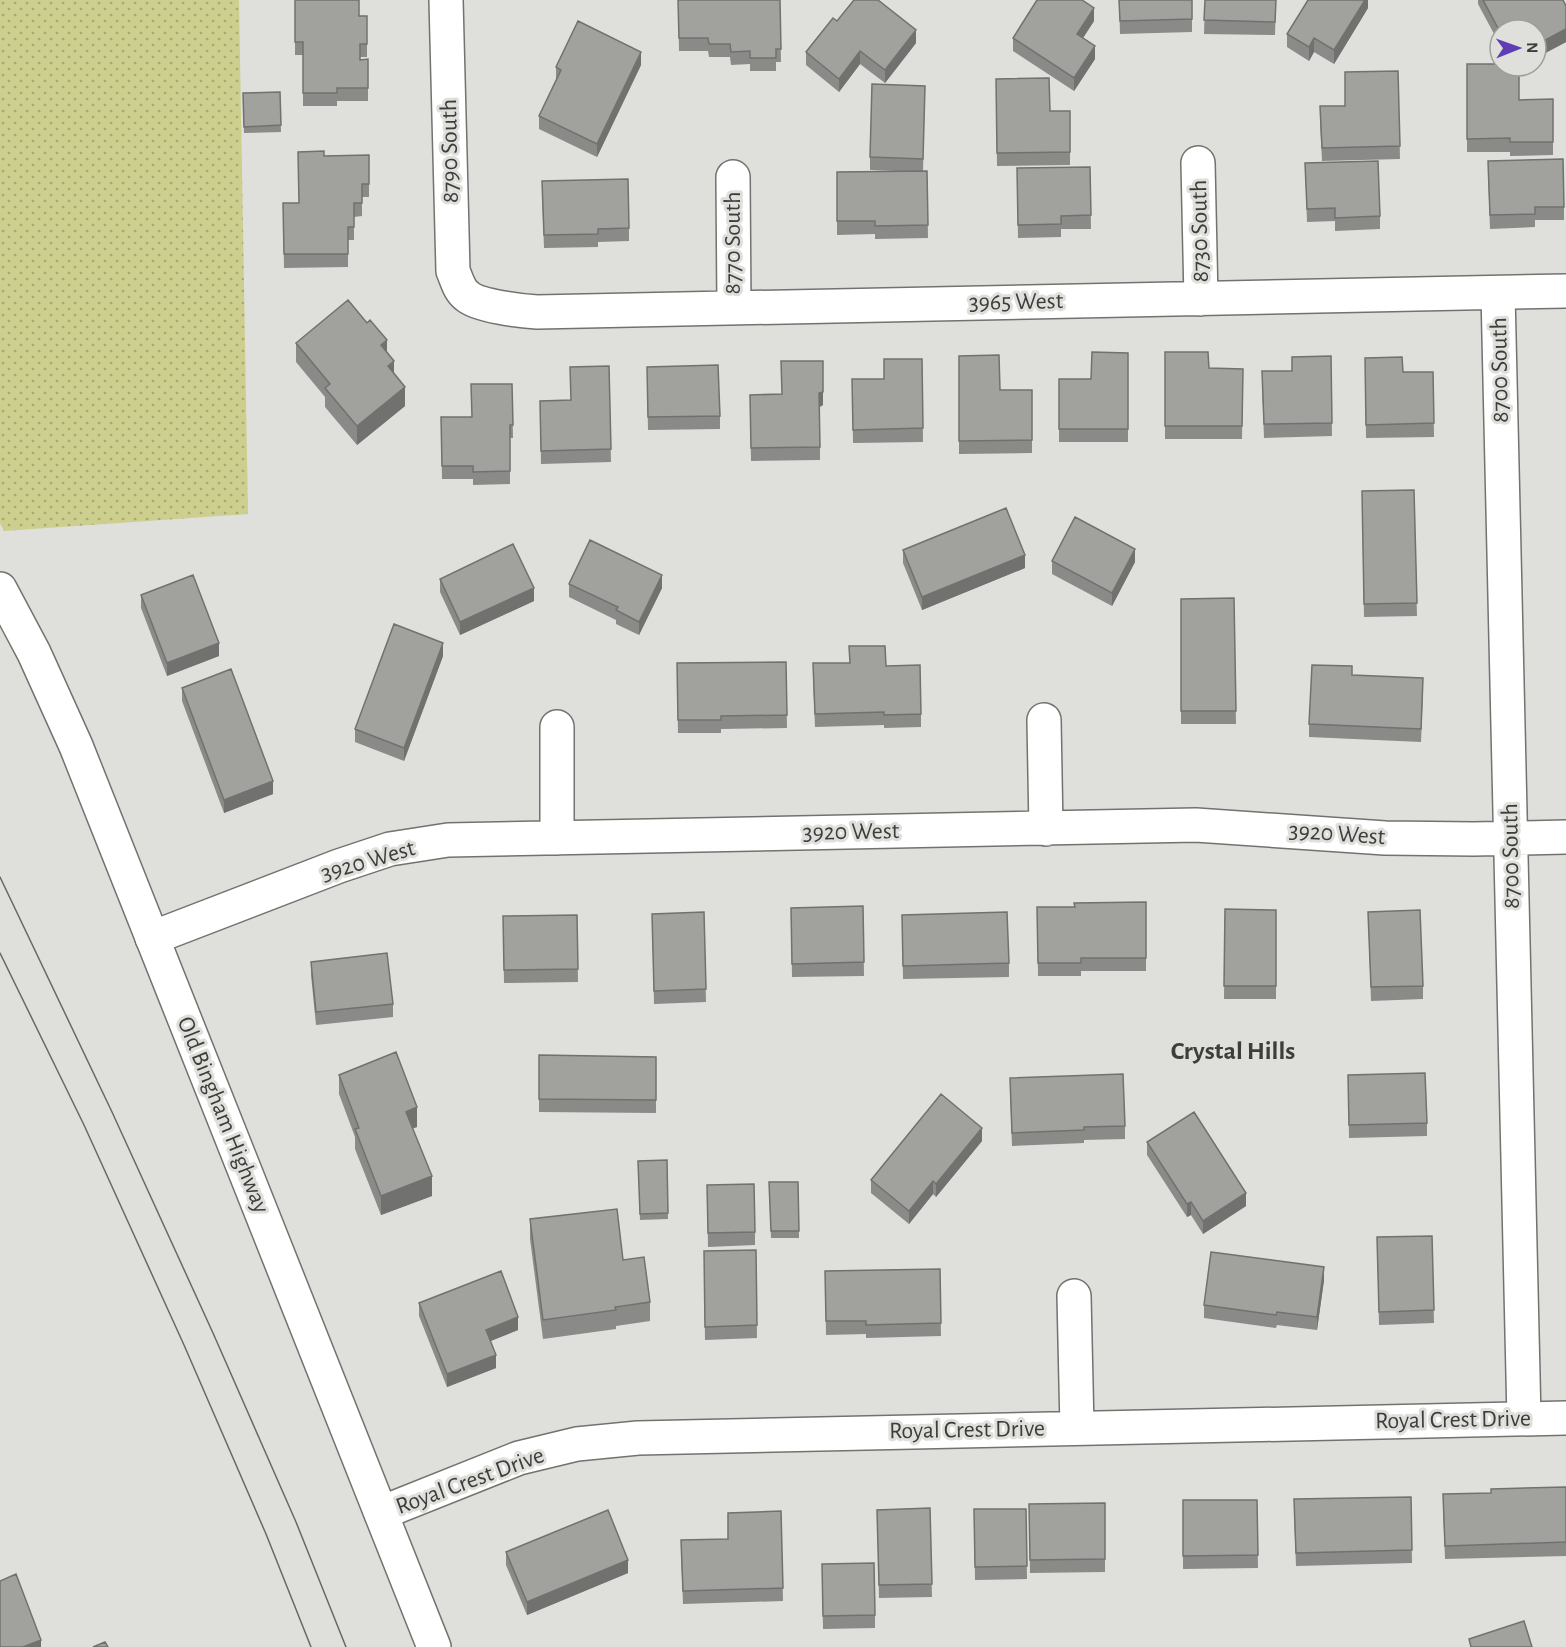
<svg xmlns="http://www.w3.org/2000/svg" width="1566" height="1647" viewBox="0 0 1566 1647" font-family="'Alegreya Sans',sans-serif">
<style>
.grass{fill:url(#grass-dots)}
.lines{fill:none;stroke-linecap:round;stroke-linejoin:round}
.minor-casing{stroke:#72736f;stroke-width:36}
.tertiary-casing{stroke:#72736f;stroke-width:36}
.minor{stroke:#fff;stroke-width:33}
.tertiary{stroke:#fff;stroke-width:33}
.tram{stroke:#686865;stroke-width:1.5}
.wall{fill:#8a8b88}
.shaded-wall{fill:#71716f}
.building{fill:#a1a29e;stroke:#71716f;stroke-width:1.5}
.labels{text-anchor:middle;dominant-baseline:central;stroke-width:6;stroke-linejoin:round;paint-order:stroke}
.street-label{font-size:24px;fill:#3d3d3b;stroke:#dfdfdb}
.neighbourhood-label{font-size:26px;font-weight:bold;fill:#3d3d3b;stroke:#dfdfdb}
</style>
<defs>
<pattern id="grass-dots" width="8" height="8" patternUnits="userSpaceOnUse" patternTransform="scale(1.5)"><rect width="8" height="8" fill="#cdcf8f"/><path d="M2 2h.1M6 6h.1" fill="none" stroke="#a8a976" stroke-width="1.8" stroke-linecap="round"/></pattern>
</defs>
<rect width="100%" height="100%" fill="#dfdfdb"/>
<path class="grass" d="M0,0H239L248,514L4,531L0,523Z"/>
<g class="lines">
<defs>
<path id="minor" d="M446,0L453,271C457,280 459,290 467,296C478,306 521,311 537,312L1566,291
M1198,163L1201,299
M733,177L734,308
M1498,293L1524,1419
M1044,720L1046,829
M557,727V838
M152,938L339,866L390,849L448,840L1196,825L1385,838L1474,839L1566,837
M1074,1296L1077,1428
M381,1513L519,1458L577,1444L638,1438L1566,1418"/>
<path id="tertiary" d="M0,589L34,653L76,746L434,1647"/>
</defs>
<use href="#minor" class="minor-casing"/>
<use href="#tertiary" class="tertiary-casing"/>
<use href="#minor" class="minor"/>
<use href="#tertiary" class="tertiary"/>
<path class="tram" d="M0,877L112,1112L213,1333L296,1522L346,1647
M0,953L84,1125L184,1345L266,1534L311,1647"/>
</g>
<path class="wall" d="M295,0L359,16H367V57H360V60L368,59V101H337V106H303V55H295Z
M678,0H780L781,62H776V71H750V64L731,65L730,57H709L708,51H679Z
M1119,0H1192V32L1120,34Z
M1205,0H1276L1275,35L1204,34Z
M1368,0V8L1334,64L1314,52L1309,61L1287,47V34Z
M1478,0H1563L1566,6V42L1536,58V30H1500V45L1478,4Z
M837,21L916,43L885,83L860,64L839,92L806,65V52Z
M1094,21L1083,38L1095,59L1074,91L1013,51V38Z
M1467,64L1500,66H1522L1519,68V100L1553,99V155L1510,156V152H1467Z
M641,65L597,157L539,129V116L556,80V67Z
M1398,71L1400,159L1322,161L1320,120L1345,106Z
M996,79L1050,111H1070V165L997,166Z
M925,86L923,171H927L928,238L875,239V234L837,235V172L894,171L870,170V157Z
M280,92L281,132L244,133L243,93Z
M369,155V197H362V216L354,217V240H348V267L284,268L283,203H299L324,156Z
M1305,163L1380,216V229L1335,231V221L1307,222Z
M1090,167L1091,229H1061V237L1018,238L1017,168Z
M1488,174L1564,207V220H1535V227L1490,229Z
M542,194L629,228V241L598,242V247L544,248Z
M296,343L387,353L405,406L357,445L325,407V397L296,362Z
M1165,352L1209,368L1243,369L1242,439H1165Z
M1128,353V442H1059V379H1091Z
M959,356L1000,390H1032V453L959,454Z
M1331,356L1332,436L1264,438L1262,384L1292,371Z
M1365,358L1403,372H1433L1434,437L1366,438Z
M922,359L923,442L853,443L852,379H884Z
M609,366L611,462L541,464L540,401L571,400Z
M647,380L720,416V429L648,430Z
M512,384L513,438H510V484L473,485V479H442L441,417H472Z
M750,395L823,405L820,407V460L751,461Z
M1414,490L1417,616L1364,617L1362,491Z
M903,550L1025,568L922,610L903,563Z
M1052,561L1135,562L1112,606L1052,574Z
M440,579L534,601L460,635L440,592Z
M569,584L662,588L639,635L616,624V620L569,597Z
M141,595L219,656L167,676L141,608Z
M1234,598L1236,724H1181V599Z
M849,646L886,666L921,714V727L884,728V725L815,727L813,676L850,663Z
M443,656L404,761L355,742V729Z
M786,662L787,728L721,729V733H678L677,663Z
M1352,675L1423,691L1421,742L1309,737V724Z
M182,688L273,794L224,813L182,701Z
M1146,902V971H1081V976H1038L1037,907H1075Z
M863,906L864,976L792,977L791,908Z
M1225,909L1276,910V999H1224Z
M704,912L706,1002L654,1004L652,914Z
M1368,912L1423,986V999L1371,1001Z
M577,915L578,982L504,983L503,916Z
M902,915L1009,963V977L903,979Z
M311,962L393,1004V1017L316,1025L311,975Z
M539,1055L656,1057V1113L539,1112Z
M339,1075L417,1127L413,1128L432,1196L381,1215L355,1149V1137L339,1094Z
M1348,1075L1427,1123V1136L1349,1138Z
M1010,1091L1125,1126V1139L1084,1140V1143L1012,1146Z
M982,1141L936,1197L933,1194L909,1224L871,1193V1180Z
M1147,1142L1246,1206L1203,1234L1191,1215L1187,1217L1147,1155Z
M667,1160L668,1219L640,1220L638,1161Z
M769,1182H798L799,1238H771Z
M707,1185L755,1232V1245L708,1247Z
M530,1219L623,1260L650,1302V1321L616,1326V1329L543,1339L530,1239Z
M1432,1236L1434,1323L1379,1325L1377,1237Z
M756,1250L757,1338L705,1340L704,1251Z
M940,1269L941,1336L866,1338V1334L826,1335L825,1271Z
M1324,1280L1317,1330L1277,1325L1276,1328L1204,1318V1305Z
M419,1303L518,1330L490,1341L496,1368L447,1387L419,1316Z
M1566,1487V1556L1445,1559L1443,1507L1491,1493Z
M1411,1497L1412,1563L1296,1566L1294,1513Z
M1183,1500H1257L1258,1568L1183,1569Z
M1105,1503V1572L1030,1573L1029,1504Z
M930,1508L932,1597L879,1598L877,1510Z
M974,1509H1026L1027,1579L975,1580Z
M781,1511L783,1601L683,1604L681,1553L728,1539Z
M506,1552L628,1573L527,1615L506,1565Z
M822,1564L875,1615V1628L823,1629Z"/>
<path class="shaded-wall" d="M1365,0H1368V8L1334,64V50Z
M1094,8V21L1077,47V34Z
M1566,29V42L1536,58V45Z
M916,30V43L885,83V70Z
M1314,38V52L1309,61V47Z
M1095,46V59L1074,91V78Z
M860,51V64L839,92V79Z
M641,52V65L597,157V144Z
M387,340V359L381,345Z
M394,361V380L388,366Z
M405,387V406L357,445V426Z
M823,392V405L819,407V393Z
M1135,549V562L1112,606V593Z
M1025,555V568L922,610V597Z
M662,575V588L639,635V622Z
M534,588V601L460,635V622Z
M219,643V656L167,676V663Z
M443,643V656L404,761V748Z
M273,781V794L224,813V800Z
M417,1107V1127L406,1131V1112Z
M982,1128V1141L936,1197V1184Z
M432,1176V1196L381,1215V1196Z
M933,1181V1194L909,1224V1211Z
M1246,1193V1206L1203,1234V1221Z
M1191,1202V1215L1187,1217V1204Z
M1324,1267V1280L1317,1330V1317Z
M518,1317V1330L486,1343V1330Z
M496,1355V1368L447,1387V1374Z
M628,1560V1573L527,1615V1602Z
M41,1640V1647H23Z"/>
<path class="building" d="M295,0H359V16H367V44H360V60L368,59V88H337V93H303V42H295Z
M678,0H780L781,49H776V58H750V51L731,52L730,44H709L708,38H679Z
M854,0H878L916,30L885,70L860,51L839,79L806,52L833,18L837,21Z
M1037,0H1082L1094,8L1077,34L1095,46L1074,78L1013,38Z
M1119,0H1192V19L1120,21Z
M1205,0H1276L1275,22L1204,20Z
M1308,0H1365L1334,50L1314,38L1309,47L1287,34Z
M1483,0H1563L1566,6V29L1536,45V30H1500V32Z
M578,21L641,52L597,144L539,116L561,70L556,67Z
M1467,64H1500V66H1519V100L1553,99V142H1510V138L1467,139Z
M1398,71L1400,146L1322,148L1320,106H1345V72Z
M1049,78L1050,111H1070V152L997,153L996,79Z
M872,84L925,86L923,159L870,157Z
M280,92L281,125L244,127L243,93Z
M324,151V156L369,155V184H362V203H354V227H348V254H284L283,203H299L298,152Z
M1563,159L1564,207H1535V214L1490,215L1488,161Z
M1378,161L1380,216L1335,218V208L1307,209L1305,163Z
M1090,167L1091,215L1061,216V224L1018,225L1017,168Z
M927,171L928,225L875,226V221H837V172Z
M628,179L629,228L598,229V234L544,235L542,181Z
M348,300L367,323L370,320L387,340L381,345L394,361L388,366L405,387L357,426L325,388L330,384L296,343Z
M1092,352L1128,353V429H1059V379H1091Z
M1165,352H1208L1209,368L1243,369L1242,426H1165Z
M999,355L1000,390H1032V440L959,441V356Z
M1331,356L1332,423L1264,424L1262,371H1292V357Z
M1402,357L1403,372H1433L1434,423L1366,425L1365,358Z
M884,359H922L923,428L853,430L852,379H884Z
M781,361H823V392L819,393L820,447L751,448L750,395L782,394Z
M718,365L720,416L648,417L647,367Z
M609,366L611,449L541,451L540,401L571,400L570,367Z
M471,384H512L513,425H510V471L473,472V466H442L441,417H472Z
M1414,490L1417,603L1364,604L1362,491Z
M1006,508L1025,555L922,597L903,550Z
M1075,517L1135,549L1112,593L1052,561Z
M590,540L662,575L639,622L616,610L618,607L569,584Z
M513,544L534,588L460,622L440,579Z
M193,575L219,643L167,663L141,595Z
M1234,598L1236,711H1181V599Z
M394,624L443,643L404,748L355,729Z
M849,646H885L886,666L920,665L921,714L884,715V712L815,714L813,663H850Z
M786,662L787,715L721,716V720H678L677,663Z
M1312,665L1352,666V675L1423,678L1421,729L1309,724Z
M231,669L273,781L224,800L182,688Z
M1146,902V958H1081V963H1038L1037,907H1075L1074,903Z
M863,906L864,962L792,964L791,908Z
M1225,909L1276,910V986H1224Z
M1420,910L1423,986L1371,987L1368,912Z
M704,912L706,989L654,991L652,914Z
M1007,912L1009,963L903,966L902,915Z
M577,915L578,969L504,970L503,916Z
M387,953L393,1004L316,1012L311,962Z
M396,1052L417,1107L406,1112L432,1176L381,1196L355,1129L359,1128L339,1075Z
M539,1055L656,1057V1100L539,1099Z
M1425,1073L1427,1123L1349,1125L1348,1075Z
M1123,1074L1125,1126L1084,1127V1130L1012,1133L1010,1078Z
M941,1094L982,1128L936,1184L933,1181L909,1211L871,1180Z
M1194,1112L1246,1193L1203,1221L1191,1202L1187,1204L1147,1142Z
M667,1160L668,1213L640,1214L638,1161Z
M769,1182H798L799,1231H771Z
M754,1184L755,1232L708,1233L707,1185Z
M617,1209L623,1260L644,1257L650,1302L615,1307L616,1310L543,1320L530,1219Z
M1432,1236L1434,1310L1379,1312L1377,1237Z
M756,1250L757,1325L705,1327L704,1251Z
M1211,1252L1324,1267L1317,1317L1277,1312L1276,1315L1204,1305Z
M940,1269L941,1323L866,1325V1321H826L825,1271Z
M501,1271L518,1317L486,1330L496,1355L447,1374L419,1303Z
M1566,1487V1542L1445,1546L1443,1494L1491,1493V1489Z
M1411,1497L1412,1550L1296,1553L1294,1499Z
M1183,1500H1257L1258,1555L1183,1556Z
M1105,1503V1559L1030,1560L1029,1504Z
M930,1508L932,1584L879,1585L877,1510Z
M974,1509H1026L1027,1566L975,1567Z
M608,1510L628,1560L527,1602L506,1552Z
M781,1511L783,1588L683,1591L681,1540L728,1539V1513Z
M874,1563L875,1615L823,1616L822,1564Z
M16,1574L41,1640L23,1647H0V1581Z
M1524,1621L1532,1647H1471L1469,1639Z
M105,1642L108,1647H93Z"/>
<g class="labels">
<g class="street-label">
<text transform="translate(450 151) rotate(-91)">8790 South</text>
<text transform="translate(1200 231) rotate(-91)">8730 South</text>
<text transform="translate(733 243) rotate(-90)">8770 South</text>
<text transform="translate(1016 302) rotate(-1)">3965 West</text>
<text transform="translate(1500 370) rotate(-91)">8700 South</text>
<text transform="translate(851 832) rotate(-1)">3920 West</text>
<text transform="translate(1337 834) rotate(4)">3920 West</text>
<text transform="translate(1511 856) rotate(-91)">8700 South</text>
<text transform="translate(368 861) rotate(-16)">3920 West</text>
<text transform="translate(223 1115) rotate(68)">Old Bingham Highway</text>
<text transform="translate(1453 1420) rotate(-1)">Royal Crest Drive</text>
<text transform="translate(967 1430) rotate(-1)">Royal Crest Drive</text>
<text transform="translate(470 1481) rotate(-20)">Royal Crest Drive</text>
</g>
<g class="neighbourhood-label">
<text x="1233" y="1051">Crystal Hills</text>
</g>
</g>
<g transform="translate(1518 48) rotate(89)"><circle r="28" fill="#dfdfdb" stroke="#9e9e9b" stroke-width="1.5"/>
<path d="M0-4.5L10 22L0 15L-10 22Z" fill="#5e3db5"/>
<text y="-9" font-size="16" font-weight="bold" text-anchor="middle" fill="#3d3d3b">N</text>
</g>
</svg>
